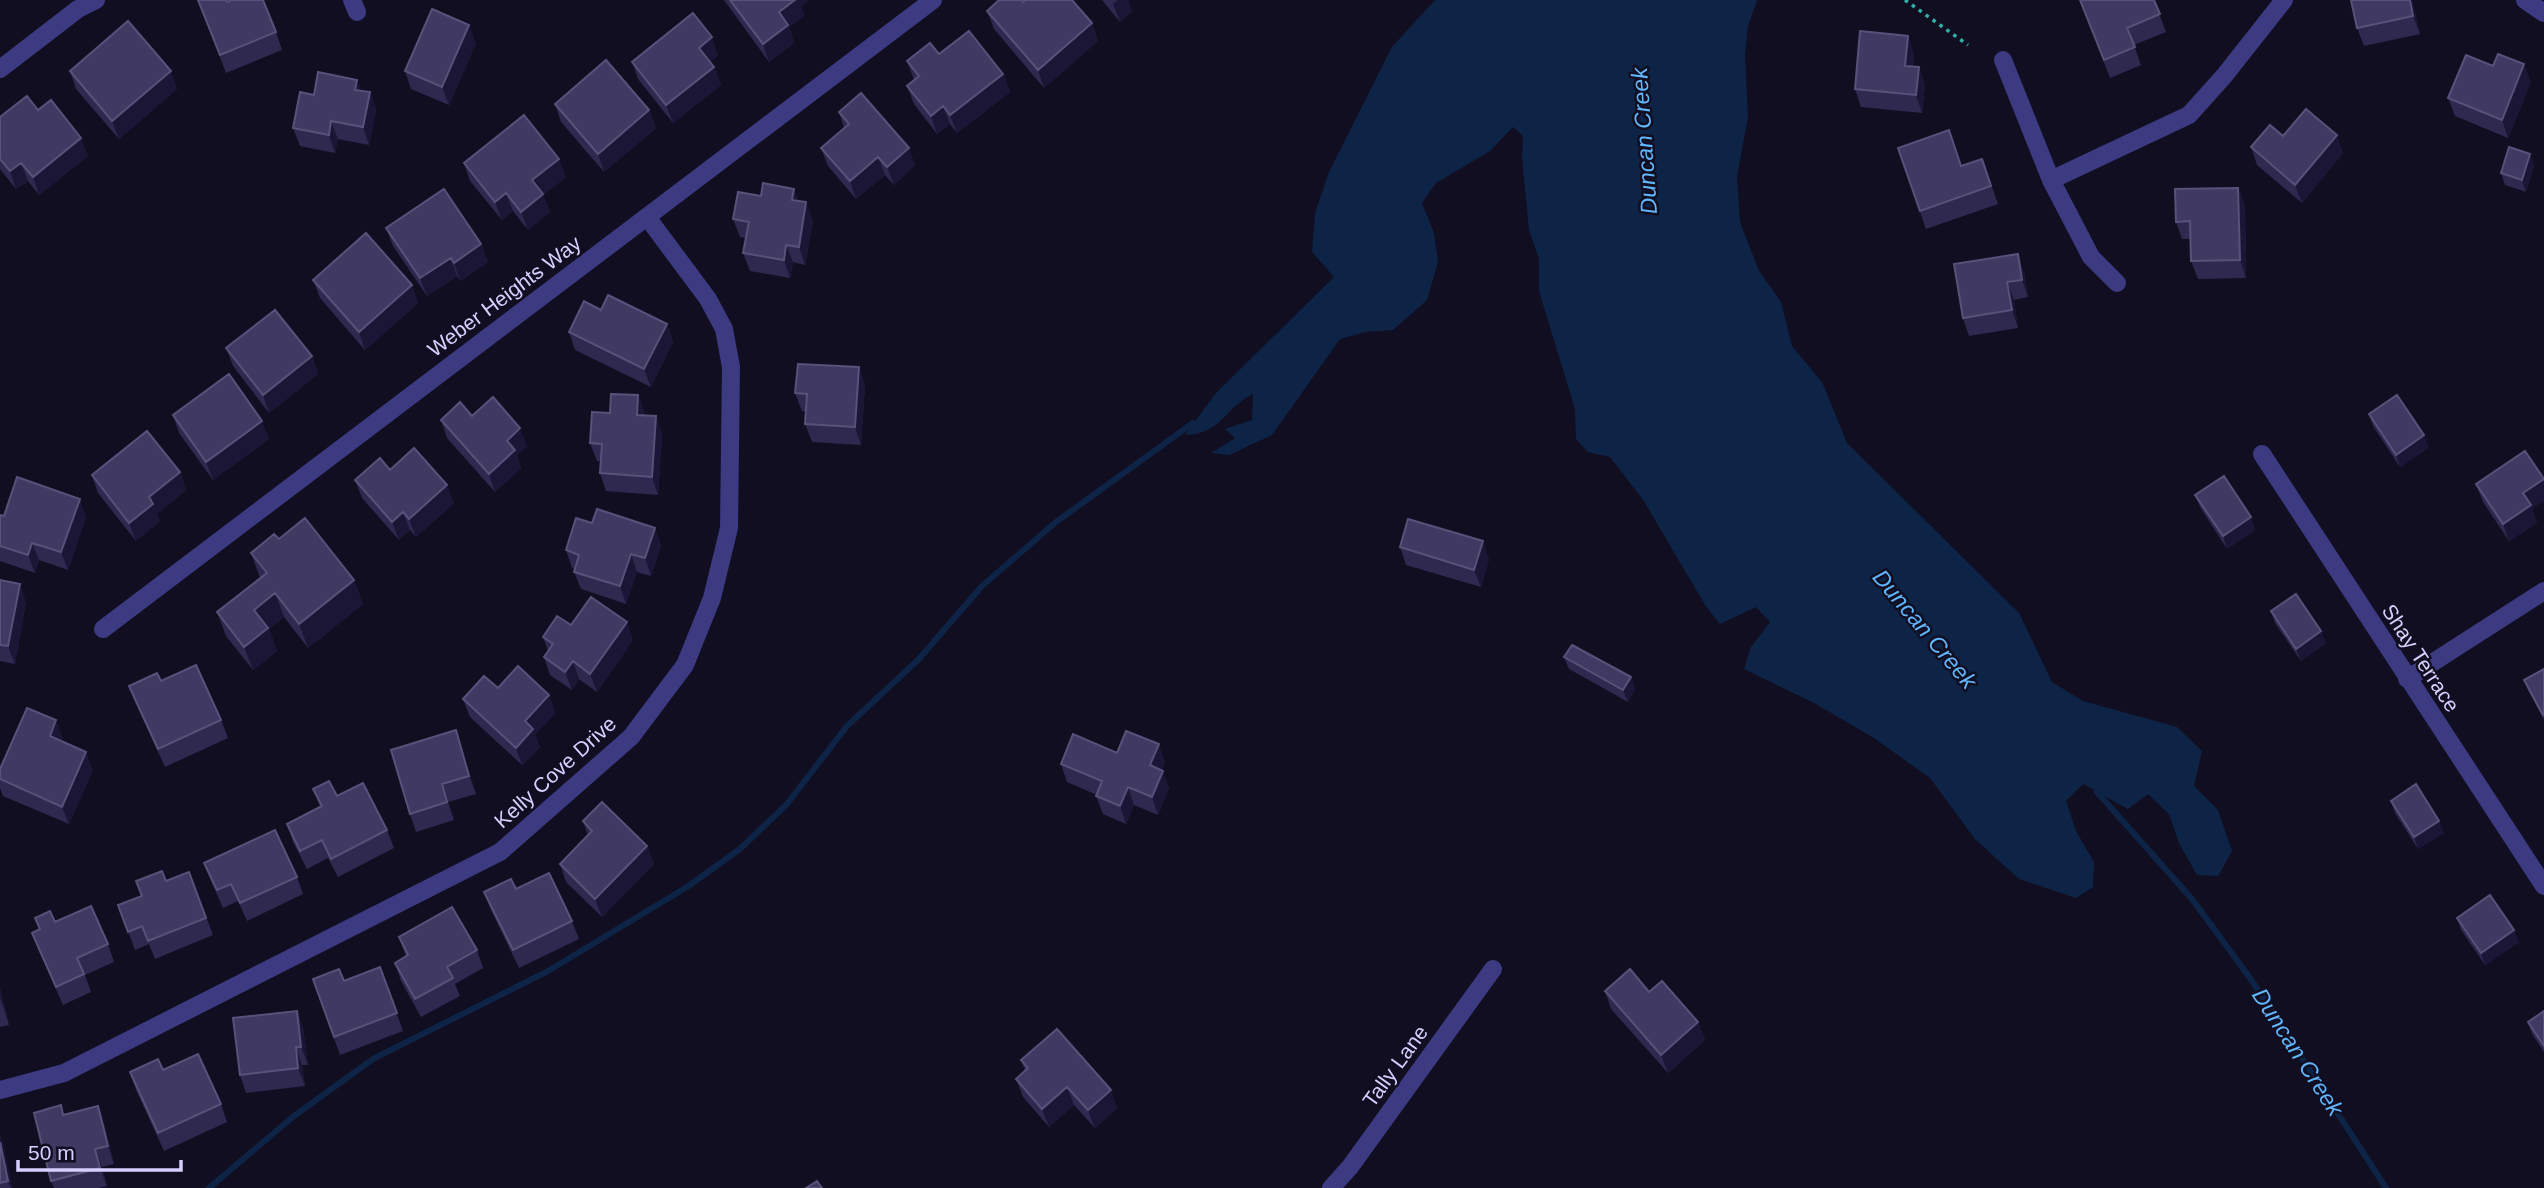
<svg xmlns="http://www.w3.org/2000/svg" width="2544" height="1188" viewBox="0 0 2544 1188" font-family="Helvetica,sans-serif">
<style>
.water{fill:#0e2446}
.lines{fill:none;stroke-linecap:round;stroke-linejoin:round}
.stream{stroke:#0e2446;stroke-width:6}
.path{stroke:#32b0a8;stroke-width:3.5;stroke-dasharray:3.5 5;stroke-linecap:butt}
.minor{stroke:#3c3a80;stroke-width:18}
.wall{fill:#2f284f}
.shaded-wall{fill:#1b1635}
.building{fill:#403a62;stroke:#58517a;stroke-width:2}
.labels{text-anchor:middle;dominant-baseline:central;stroke-width:5;stroke-linejoin:round;paint-order:stroke}
.street-label{font-size:21px;fill:#d5d0fe;stroke:#110e22}
.water-label{font-size:23px;font-style:italic;fill:#61b5fb;stroke:#110e22}
</style>
<rect width="100%" height="100%" fill="#110e22"/>
<path class="water" d="M1435,0H1757L1748,26L1745,55L1748,117L1737,177L1740,222L1759,271L1781,302L1792,346L1822,382L1847,443L2019,613L2052,682L2083,701L2177,727L2202,751L2194,786L2218,810L2232,851L2218,876L2197,875L2179,843L2169,814L2148,794L2128,809L2083,784L2066,801L2076,831L2094,862L2093,887L2076,898L2019,879L1975,839L1930,778L1874,738L1816,704L1744,669L1751,647L1770,622L1756,607L1720,624L1705,605L1644,501L1610,457L1588,452L1576,439L1575,409L1539,291V259L1529,230L1522,158L1523,136L1513,127L1490,151L1436,183L1422,203L1434,233L1438,262L1427,300L1393,330L1365,332L1340,339L1272,435L1229,455L1211,453L1235,438L1225,429L1252,420L1253,394C1224,408 1222,434 1185,435L1216,393L1334,277L1312,252L1315,213L1329,172L1392,47Z"/>
<g class="lines">
<path class="stream" d="M2097,792L2192,899L2250,978L2386,1188
M209,1188L294,1116L373,1059L548,971L687,887L740,849L787,804L847,726L918,660L982,586L1056,522L1193,423"/>
<path class="path" d="M1905,0L1968,45"/>
<path class="minor" d="M352,0L357,12
M2525,0L2544,13
M2003,60L2051,180L2091,257L2117,283
M0,69L78,9L96,0
M2051,180L2189,115L2224,76L2284,0
M2262,454L2544,886
M103,629L933,0
M2407,679L2544,591
M0,1090L64,1073L500,852L631,737L685,665L712,598L729,528L731,367L724,329L708,299L647,217
M1331,1188L1350,1167L1493,969"/>
</g>
<path class="wall" d="M198,0L227,2L276,32L282,50L226,73Z
M724,0H809L801,6L804,16L789,27L794,43L769,62Z
M1102,0H1128L1132,11L1120,22Z
M2080,0H2154L2166,32L2134,45L2141,65L2110,78Z
M2351,0H2412L2420,34L2364,46L2357,28Z
M1023,2L1092,23L1098,41L1044,88L994,29L987,11Z
M476,43L449,105L411,89L405,71Z
M939,54L1003,74L1010,92L957,133L950,124L937,134L914,104L907,86L914,80L907,61Z
M1914,54L1913,66L1919,67L1925,85L1922,113L1861,107L1855,89Z
M718,55L710,62L714,67L721,85L673,123L638,79L632,62Z
M2493,66L2531,82L2508,138L2455,116L2448,98Z
M70,71L177,89L119,139L76,89Z
M357,80L360,91L370,92L376,110L369,145L338,139L335,153L300,146L293,128L314,95Z
M555,104L649,110L656,128L604,172L561,122Z
M38,110L88,156L39,195L28,181L16,189L0,169V117Z
M839,112L915,165L894,185L885,175L856,199L828,166L821,148L844,128Z
M2283,136L2343,153L2302,203L2257,165L2251,147Z
M1898,148L1962,166L1982,159L1998,204L1926,229Z
M2530,154L2534,166L2526,192L2505,185L2501,173Z
M464,163L566,177L543,195L550,212L528,230L513,211L502,220L470,181Z
M2238,188L2245,206L2246,278L2198,279L2191,261V239H2182L2176,222Z
M798,201L813,220L805,265L793,262L790,278L750,271L743,253L746,238L740,237L733,219Z
M386,228L481,244L488,262L460,281L457,276L427,296L393,246Z
M1954,264L2024,272L2028,297L2014,300L2018,328L1969,336L1963,318Z
M313,280L412,285L418,303L365,350L320,298Z
M601,310L667,324L673,342L651,387L575,350L569,332Z
M226,348L312,356L318,374L269,413L233,366Z
M859,367L865,385L861,445L812,442L805,424L806,412L802,411L795,393Z
M610,413H645L644,415L656,416L662,434L658,495L606,491L600,473L601,461H597L590,443Z
M2369,414L2424,435L2428,448L2400,467L2373,426Z
M173,415L269,439L213,480L179,433Z
M472,416L527,446L517,455L521,468L495,492L447,438L441,420Z
M390,470L454,503L416,537L410,530L399,540L362,498L355,480Z
M180,472L186,490L157,514L160,521L136,541L98,493L92,475Z
M2476,484L2532,509L2537,523L2509,541L2483,502Z
M2195,495L2255,530L2227,549L2200,507Z
M0,515L4,516L86,517L68,570L39,560L35,573L0,561Z
M592,523L655,528L661,546L651,576L637,572L626,604L581,589L574,572L575,569L572,568L566,550Z
M279,539L354,580L363,604L308,648L284,617L269,629L277,651L253,670L226,636L217,612L260,578L251,553Z
M1400,547L1489,559L1481,587L1406,565Z
M0,580L26,602L15,664L0,661Z
M2271,611L2326,643L2301,661L2275,623Z
M571,625L633,640L597,692L579,679L572,690L550,675L544,657L548,651L543,637Z
M1564,657L1631,677L1635,689L1628,702L1569,669Z
M2544,669V720L2529,692L2524,680Z
M129,686L221,720L228,738L165,767L136,704Z
M498,688L549,695L555,713L535,735L540,747L522,765L470,717L463,699Z
M456,730L476,794L448,802L454,820L416,832L410,814Z
M63,738L61,741L93,770L69,824L3,796L0,788V769Z
M1117,753L1165,762L1162,770L1169,788L1158,815L1134,805L1126,824L1103,814L1096,796L1097,795L1067,782L1061,764Z
M313,789L337,796L387,830L394,848L338,877L328,858L307,869L293,842L287,824L320,807Z
M2391,801L2444,833L2418,849L2395,813Z
M583,821L647,846L654,864L602,917L566,882L560,864L588,836Z
M204,863L297,877L303,894L247,921L238,901L223,908L211,881Z
M189,872L213,935L155,959L149,944L135,950L118,905L141,896L166,881Z
M516,889L572,921L579,939L519,968L491,910L484,892Z
M35,918L55,922L108,944L114,962L85,975L91,992L63,1005L39,951L32,933L40,930Z
M2457,918L2519,942L2485,965L2461,930Z
M399,937L477,950L483,968L455,984L460,996L421,1017L401,981L395,963L406,956Z
M380,967L403,1031L340,1055L313,979L344,981Z
M0,989L9,1025L0,1027Z
M1605,991L1649,992L1698,1022L1705,1040L1668,1073L1611,1009Z
M297,1011L303,1028L308,1065H302L305,1086L246,1093L240,1075Z
M2544,1011V1052L2532,1034L2528,1022Z
M1021,1060L1117,1108L1095,1128L1074,1105L1049,1127L1023,1097L1016,1079L1025,1071Z
M163,1070L221,1104L227,1122L164,1151L136,1090L130,1072Z
M61,1105L64,1115L98,1106L104,1124L114,1164L102,1167L107,1186L99,1188H54L51,1181Z
M0,1136L3,1144L12,1188H0Z"/>
<path class="shaded-wall" d="M795,0H809L801,6L804,16L789,27L794,43L769,62L763,44L779,12Z
M1118,0H1128L1132,11L1120,22L1113,4Z
M2410,0H2412L2420,34L2413,16Z
M1092,23L1098,41L1044,88L1038,70Z
M469,25L476,43L449,105L442,87Z
M1908,36L1914,54L1911,84L1905,66Z
M712,37L718,55L706,65L699,48Z
M2524,64L2531,82L2508,138L2502,120Z
M714,67L721,85L673,123L666,105Z
M1919,67L1925,85L1922,113L1916,95Z
M171,71L177,89L119,139L112,121Z
M1003,74L1010,92L957,133L950,115Z
M357,80L363,98L355,90Z
M370,92L376,110L369,145L363,127Z
M943,106L950,124L937,134L931,116Z
M649,110L656,128L604,172L598,154Z
M331,121L338,139L335,153L329,135Z
M2337,135L2343,153L2302,203L2295,185Z
M81,138L88,156L39,195L33,177Z
M909,148L915,165L894,185L887,167Z
M2530,154L2534,166L2526,192L2522,180Z
M878,157L885,175L856,199L850,181Z
M559,159L566,177L543,195L550,212L528,230L521,212L532,180Z
M21,163L28,181L16,189L10,171Z
M2238,188L2245,206L2246,278L2240,260Z
M794,189L801,207L792,200Z
M506,193L513,211L502,220L495,202Z
M806,202L813,220L805,265L799,247Z
M481,244L488,262L460,281L454,263Z
M786,245L793,262L790,278L784,260Z
M2018,254L2024,272L2028,297L2022,280Z
M451,258L457,276L427,296L420,278Z
M2007,282L2014,300L2018,328L2012,310Z
M412,285L418,303L365,350L359,332Z
M667,324L673,342L651,387L644,369Z
M312,356L318,374L269,413L263,395Z
M859,367L865,385L861,445L855,427Z
M638,395L645,413L643,433L637,415Z
M656,416L662,434L658,495L652,477Z
M262,421L269,439L213,480L206,462Z
M520,428L527,446L517,455L521,468L495,492L489,474L507,441Z
M2424,435L2428,448L2400,467L2396,455Z
M180,472L186,490L157,514L160,521L136,541L129,523L149,497Z
M2544,479V501L2532,509L2537,523L2509,541L2503,524L2523,493Z
M447,485L454,503L416,537L409,519Z
M80,499L86,517L68,570L61,552Z
M403,512L410,530L399,540L392,522Z
M2251,517L2255,530L2227,549L2223,536Z
M655,528L661,546L651,576L645,558Z
M1483,541L1489,559L1481,587L1474,570Z
M32,543L39,560L35,573L28,555Z
M631,554L637,572L626,604L620,586Z
M354,580L363,604L308,648L299,624Z
M20,584L26,602L15,664L8,646Z
M275,593L284,617L269,629L277,651L253,670L244,647L254,610Z
M627,622L633,640L597,692L590,674Z
M2321,631L2326,643L2301,661L2296,649Z
M573,661L579,679L572,690L565,672Z
M1631,677L1635,689L1628,702L1623,690Z
M549,695L555,713L535,735L540,747L522,765L516,748L525,721Z
M56,720L63,738L56,754L50,736Z
M456,730L462,748L476,794L469,776Z
M1159,744L1165,762L1156,783L1150,765Z
M86,752L93,770L69,824L62,807Z
M1163,771L1169,788L1158,815L1152,797Z
M1128,787L1134,805L1126,824L1120,806Z
M2439,821L2444,833L2418,849L2414,837Z
M647,846L654,864L602,917L595,899Z
M2514,930L2519,942L2485,965L2481,953Z
M0,989L9,1025L0,997Z
M297,1011L303,1028L308,1065L301,1047Z
M1698,1022L1705,1040L1668,1073L1661,1055Z
M296,1047L302,1065L305,1086L298,1068Z
M1067,1087L1074,1105L1049,1127L1042,1109Z
M1111,1090L1117,1108L1095,1128L1088,1110Z
M98,1106L104,1124L114,1164L108,1146Z
M0,1136L3,1144L12,1188H11L8,1181L0,1142Z
M95,1149L102,1167L107,1186L100,1168Z"/>
<path class="building" d="M198,0H226L227,2L232,0H263L276,32L220,55Z
M730,0H795L779,12L788,25L763,44Z
M999,0H1022L1023,2L1026,0H1072L1092,23L1038,70L987,11Z
M2080,0H2154L2160,14L2127,28L2135,47L2104,60Z
M2351,0H2410L2413,16L2357,28Z
M432,9L469,25L442,87L405,71Z
M693,13L712,37L699,48L714,67L666,105L632,62Z
M128,21L171,71L112,121L70,71Z
M969,31L1003,74L950,115L943,106L931,116L907,86L919,76L907,61L930,43L939,54Z
M1860,31L1908,36L1905,66L1919,67L1916,95L1855,89Z
M2498,54L2524,64L2502,120L2448,98L2466,55L2493,66Z
M606,60L649,110L598,154L555,104Z
M318,72L357,80L355,90L370,92L363,127L331,121L329,135L293,128L300,92L314,95Z
M861,93L909,148L887,167L878,157L850,181L821,148L849,124L839,112Z
M27,96L38,110L51,100L81,138L33,177L21,163L10,171L0,159V117Z
M2306,109L2337,135L2295,185L2251,147L2270,125L2283,136Z
M524,115L559,159L532,180L543,194L521,212L506,193L495,202L464,163Z
M1949,130L1961,166L1982,159L1991,186L1920,211L1898,148Z
M2509,147L2530,154L2522,180L2501,173Z
M763,183L794,189L792,200L806,202L799,247L786,245L784,260L743,253L749,222L733,219L738,192L761,196Z
M2238,188L2240,260L2191,261L2190,221L2176,222L2175,189Z
M444,189L481,244L454,263L451,258L420,278L386,228Z
M366,233L412,285L359,332L313,280Z
M2018,254L2022,280L2007,282L2012,310L1963,318L1954,264Z
M608,295L667,324L644,369L569,332L584,301L601,310Z
M275,310L312,356L263,395L226,348Z
M798,364L859,367L855,427L805,424L807,394L795,393Z
M229,374L262,421L206,462L173,415Z
M611,394L638,395L637,415L656,416L652,477L600,473L602,444L590,443L592,412L610,413Z
M2397,395L2424,435L2396,455L2369,414Z
M493,397L520,428L507,441L515,450L489,474L441,420L460,402L472,416Z
M147,431L180,472L149,497L153,504L129,523L92,475Z
M414,448L447,485L409,519L403,512L392,522L355,480L380,458L390,470Z
M2525,451L2544,479L2523,493L2531,505L2503,524L2476,484Z
M2224,476L2251,517L2223,536L2195,495Z
M17,477L80,499L61,552L32,543L28,555L0,546V515L4,516Z
M597,509L655,528L645,558L631,554L620,586L574,572L579,555L566,550L576,518L592,523Z
M305,518L354,580L299,624L275,593L254,610L268,628L244,647L217,612L267,573L251,553L274,534L279,539Z
M1408,519L1483,541L1474,570L1400,547Z
M0,580L20,584L8,646L0,645Z
M2296,594L2321,631L2296,649L2271,611Z
M591,597L627,622L590,674L573,661L565,672L544,657L553,644L543,637L557,616L571,625Z
M1572,645L1631,677L1623,690L1564,657Z
M196,665L221,720L158,749L129,686L157,673L161,681Z
M518,666L549,695L525,721L533,729L516,748L463,699L484,676L498,688Z
M2544,669V714L2543,715L2524,680Z
M27,708L56,720L50,736L86,752L62,807L0,779V769Z
M456,730L469,776L442,784L447,802L410,814L391,750Z
M1126,731L1159,744L1150,765L1163,771L1152,797L1128,787L1120,806L1096,796L1102,781L1061,764L1073,734L1117,753Z
M329,781L337,796L363,783L387,830L331,859L322,840L300,851L287,824L322,806L313,789Z
M2416,784L2439,821L2414,837L2391,801Z
M602,802L647,846L595,899L560,864L592,831L583,821Z
M275,830L297,877L240,903L231,884L217,890L204,863Z
M162,871L166,881L189,872L206,918L148,941L142,926L128,932L118,905L142,896L136,881Z
M549,873L572,921L513,950L484,892L511,879L516,889Z
M2490,895L2514,930L2481,953L2457,918Z
M91,906L108,944L77,958L84,974L56,987L32,933L40,929L35,918L50,911L55,922Z
M452,907L477,950L447,967L453,978L415,999L395,963L408,955L399,937Z
M380,967L397,1013L334,1037L313,979L339,969L344,981Z
M1630,969L1649,992L1662,981L1698,1022L1661,1055L1605,991Z
M297,1011L301,1047H296L298,1068L240,1075L233,1018Z
M2544,1011V1046L2528,1022Z
M1057,1029L1111,1090L1088,1110L1067,1087L1042,1109L1016,1079L1028,1068L1021,1060Z
M198,1054L221,1104L158,1133L130,1072L158,1059L163,1070Z
M61,1105L63,1115L98,1106L108,1146L95,1149L100,1168L51,1181L34,1113Z
M0,1142L8,1181L0,1183Z
M817,1181L822,1188H806Z"/>
<g class="labels">
<g class="street-label">
<text transform="translate(504 296) rotate(-37)">Weber Heights Way</text>
<text transform="translate(2421 658) rotate(57)">Shay Terrace</text>
<text transform="translate(555 772) rotate(-42)">Kelly Cove Drive</text>
<text transform="translate(1395 1066) rotate(-54)">Tally Lane</text>
</g>
<g class="water-label">
<text transform="translate(1644 141) rotate(-94)">Duncan Creek</text>
<text transform="translate(1925 629) rotate(50)">Duncan Creek</text>
<text transform="translate(2298 1052) rotate(57)">Duncan Creek</text>
</g>
</g>
<path d="M18 1160v10h163v-10" fill="none" stroke="#d5d0fe" stroke-width="3.5"/>
<text x="28" y="1160" font-size="21" fill="#d5d0fe" stroke="#110e22" stroke-width="5" paint-order="stroke">50 m</text>
</svg>
